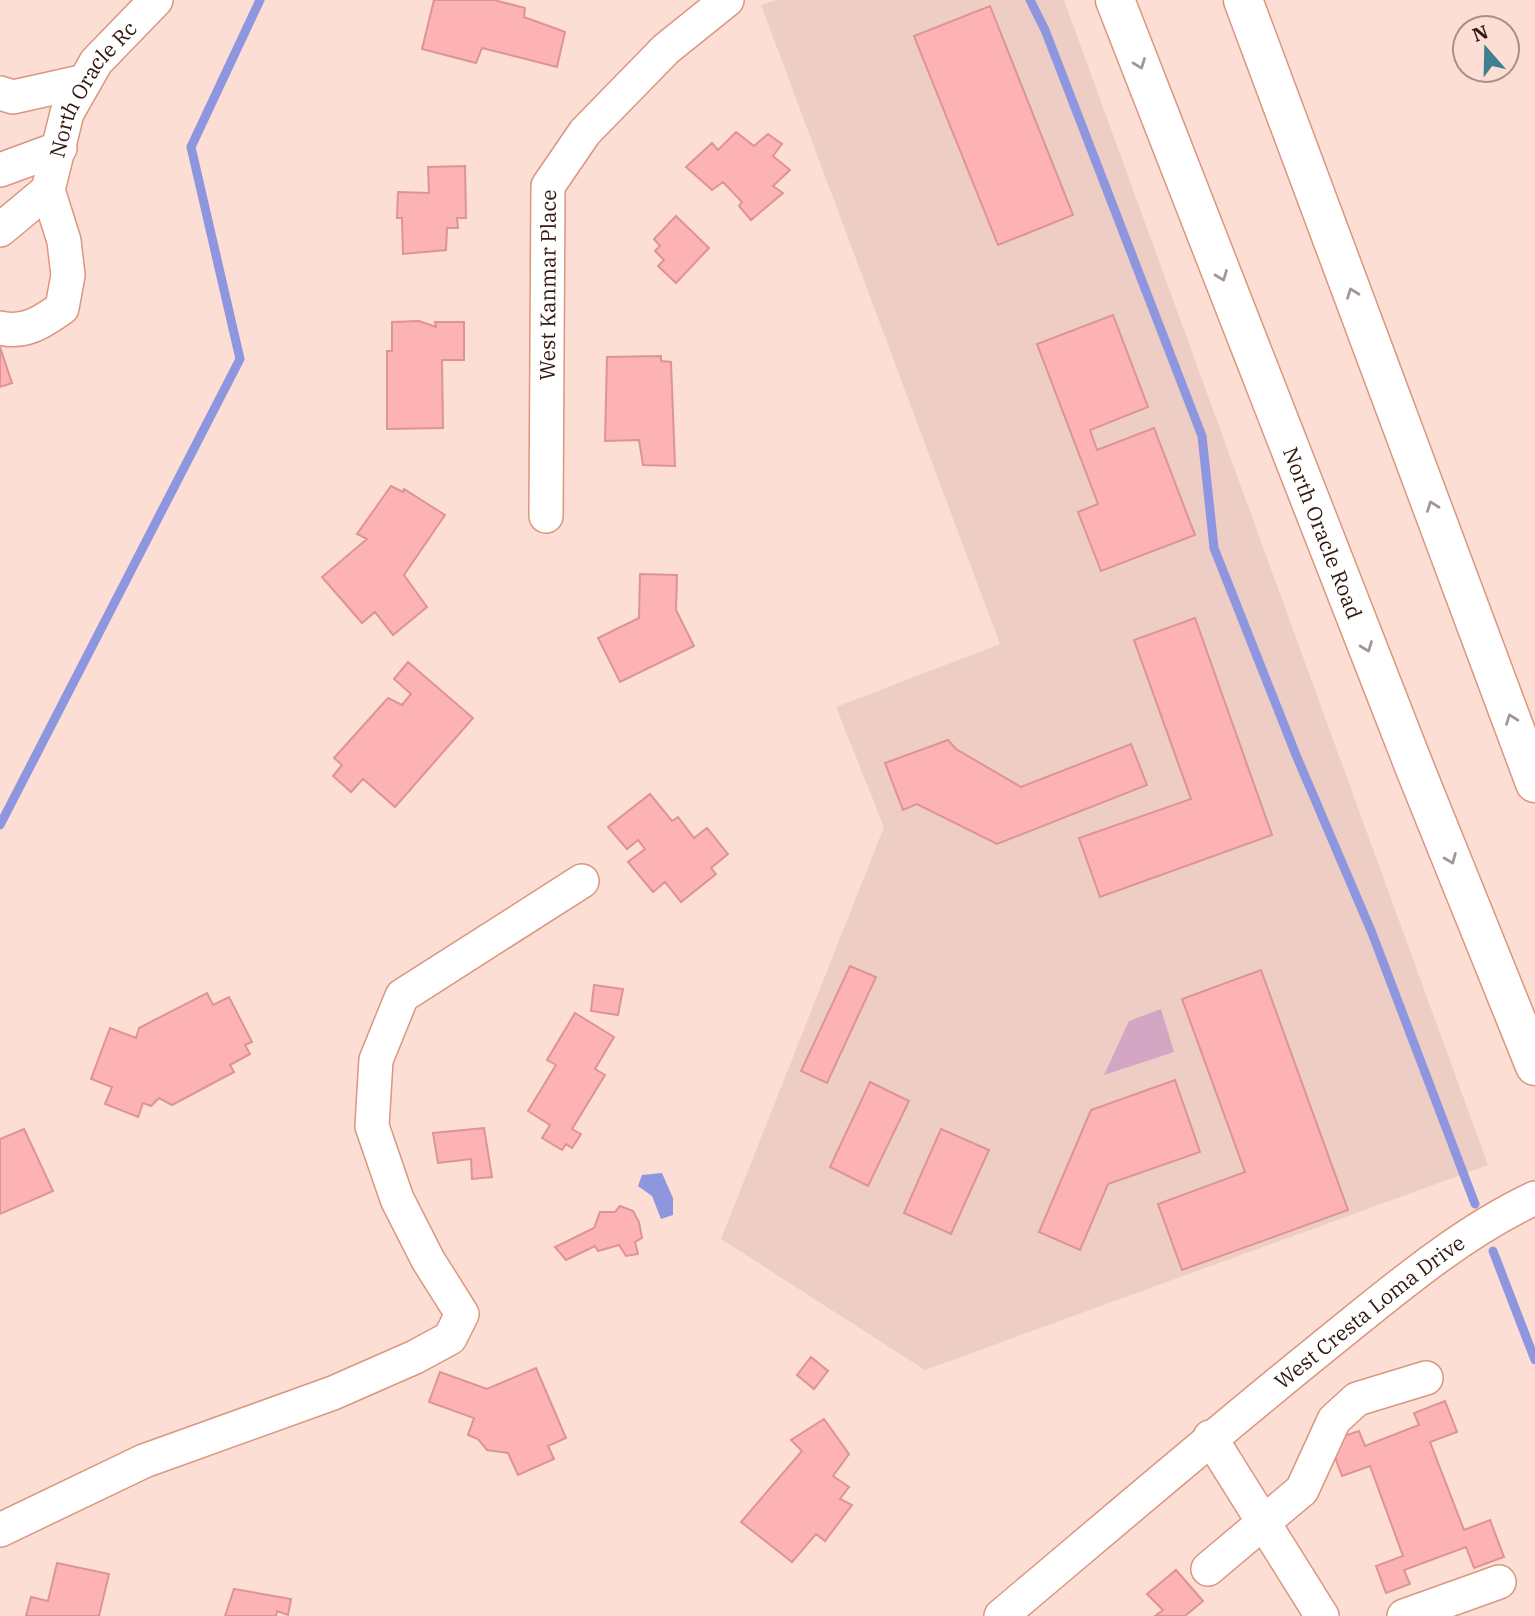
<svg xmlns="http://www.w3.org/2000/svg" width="1535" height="1616" viewBox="0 0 1535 1616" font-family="'IBM Plex Serif',serif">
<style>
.built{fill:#eecec4}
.green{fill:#d3a6c4}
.water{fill:#8f96e0}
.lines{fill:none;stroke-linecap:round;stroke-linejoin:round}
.stream{stroke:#8f96e0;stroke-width:9}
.building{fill:#fdb3b3;stroke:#dd9494;stroke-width:2}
.minor-casing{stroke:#db967f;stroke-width:36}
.highway-casing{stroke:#db967f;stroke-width:41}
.minor{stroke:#fff;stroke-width:33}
.highway{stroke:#fff;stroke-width:38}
.oneway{stroke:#a39793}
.labels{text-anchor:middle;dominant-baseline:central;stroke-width:7;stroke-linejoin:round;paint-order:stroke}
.street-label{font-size:21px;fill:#321810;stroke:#fcded4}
</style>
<rect width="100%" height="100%" fill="#fcded4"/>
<path class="built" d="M776,0H1064L1488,1165L925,1370L721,1239L884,827L836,707L1000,644L761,5Z"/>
<path class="green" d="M1161,1009L1174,1052L1104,1075L1129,1021Z"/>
<path class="water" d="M662,1173L673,1198V1215L661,1219L652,1196L638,1186L642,1175Z"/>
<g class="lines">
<path class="stream" d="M1030,0L1045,30L1202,436L1214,548L1296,755L1372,933L1475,1204
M0,825L240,359L191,147L260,0
M1493,1251L1535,1360"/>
</g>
<path class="building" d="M434,0H494L525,8L524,17L565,32L557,67L482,48L476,63L422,49Z
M990,6L1073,215L998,245L914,36Z
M736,132L754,146L768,134L782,144L773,156L790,170L773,186L783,193L751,220L739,206L742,202L723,182L712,190L686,167L712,143L718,150Z
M465,166L466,218H457L458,228H447L446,250L403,254L402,218H397L398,192L429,193L428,167Z
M676,216L709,248L676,283L658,266L664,260L655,251L660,246L654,239Z
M1113,315L1148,407L1090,430L1097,450L1154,428L1195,535L1101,571L1078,512L1098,504L1037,344Z
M419,321L436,327L435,322H464V360H442L443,428L387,429V351H392V322Z
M0,347L12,383L0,387Z
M661,356V361L671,362L675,466L643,465L639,440L605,441L607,357Z
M391,486L403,492L404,489L445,515L404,575L427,607L393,635L375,612L362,623L322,577L367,539L357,534Z
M640,574L677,575L676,610L694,646L620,682L598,638L639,618Z
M1195,618L1272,835L1100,897L1079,838L1191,799L1134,640Z
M408,662L473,718L395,807L363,779L351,792L333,776L342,765L334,758L388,698L402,705L411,694L394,679Z
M948,740L956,749L1021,787L1131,744L1147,785L997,844L917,804L903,810L885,763Z
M650,794L672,821L678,817L694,838L707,828L728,854L711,868L716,874L681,902L665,882L653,892L628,862L645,849L638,840L627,849L608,827Z
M850,966L876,977L827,1083L801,1071Z
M1261,970L1348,1210L1182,1270L1158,1204L1245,1172L1182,999Z
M594,985L623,989L618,1015L591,1011Z
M207,993L213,1005L229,997L252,1042L245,1045L250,1054L230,1065L234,1072L172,1105L159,1098L151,1106L143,1103L138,1117L105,1104L112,1087L91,1079L110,1028L136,1038L139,1028Z
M575,1013L614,1037L595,1069L605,1075L572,1129L581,1134L572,1148L566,1144L562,1150L542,1138L550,1125L528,1111L556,1065L547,1060Z
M1175,1080L1200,1152L1108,1184L1080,1250L1039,1232L1091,1110Z
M870,1082L909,1101L868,1186L830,1167Z
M484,1128L492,1177L472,1179L471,1159L438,1163L433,1133Z
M24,1129L53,1191L0,1214V1139Z
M941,1129L989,1150L951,1234L904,1213Z
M620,1206L633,1211L639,1222L642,1238L635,1242L638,1254L626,1256L619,1245L598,1251L595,1246L566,1260L555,1247L594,1228L600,1212H615Z
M811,1357L828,1371L814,1389L797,1375Z
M536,1368L566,1438L548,1446L554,1459L518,1475L508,1453L487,1450L478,1439L468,1435L474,1418L429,1402L440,1372L487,1389Z
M1445,1401L1457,1432L1430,1442L1464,1530L1490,1520L1504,1557L1474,1568L1466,1547L1404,1570L1410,1584L1386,1593L1376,1566L1403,1556L1370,1466L1342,1476L1329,1441L1359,1431L1365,1446L1419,1425L1414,1413Z
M824,1419L849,1454L833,1476L849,1487L840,1499L852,1505L825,1541L816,1534L792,1562L741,1522L802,1451L791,1440Z
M57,1563L109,1574L99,1616H26L31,1597L48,1601Z
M1176,1570L1203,1601L1185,1616H1155L1163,1610L1147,1594Z
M234,1589L291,1599L288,1615L277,1611L276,1616H225Z"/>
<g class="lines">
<defs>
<g id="minor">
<path d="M0,93L13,97L85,81"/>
<path d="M0,170L60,148"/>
<path d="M0,230L48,190"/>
<path id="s1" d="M0,328C25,334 42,322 62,308L68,275L64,241L48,190L67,113L96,62L156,0"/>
<path id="s2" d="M546,516L548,186L585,132L666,49L727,0"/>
<path d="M1210,1437L1322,1616"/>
<path d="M0,1530L144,1461L333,1393L415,1357L450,1338L462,1314L428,1260L397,1199L372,1126L376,1060L402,996L582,881"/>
<path d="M1208,1569L1302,1490L1334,1420L1357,1399L1426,1378"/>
<path id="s3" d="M1001,1616C1108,1526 1214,1435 1323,1347C1389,1294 1458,1234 1535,1198"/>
<path d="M1404,1616L1499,1582"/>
</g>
<g id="highway">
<path id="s4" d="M1115,0L1414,766L1535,1066"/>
<path d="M1243,0L1535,783"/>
</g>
</defs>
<use href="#minor" class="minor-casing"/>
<use href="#highway" class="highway-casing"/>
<use href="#minor" class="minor"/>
<use href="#highway" class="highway"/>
</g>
<defs><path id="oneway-chevron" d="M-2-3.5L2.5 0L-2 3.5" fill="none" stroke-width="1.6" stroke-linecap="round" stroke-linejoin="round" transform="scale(1.75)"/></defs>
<g class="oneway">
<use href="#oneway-chevron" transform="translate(1140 64) rotate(69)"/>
<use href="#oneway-chevron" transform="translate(1222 276) rotate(69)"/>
<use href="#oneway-chevron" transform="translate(1352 293) rotate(-110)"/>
<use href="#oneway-chevron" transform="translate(1432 506) rotate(-110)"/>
<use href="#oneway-chevron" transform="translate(1367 647) rotate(69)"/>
<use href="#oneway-chevron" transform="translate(1511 719) rotate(-110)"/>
<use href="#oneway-chevron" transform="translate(1451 859) rotate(68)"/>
</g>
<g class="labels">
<g class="street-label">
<text stroke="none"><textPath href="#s1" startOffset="301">North Oracle Rc</textPath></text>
<text stroke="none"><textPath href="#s2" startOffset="231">West Kanmar Place</textPath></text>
<text stroke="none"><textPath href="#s4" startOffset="572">North Oracle Road</textPath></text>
<text stroke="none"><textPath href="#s3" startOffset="478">West Cresta Loma Drive</textPath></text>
</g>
</g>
<g transform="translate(1486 49) rotate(340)"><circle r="33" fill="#fcded4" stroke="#ab8f86" stroke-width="2"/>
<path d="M0-5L12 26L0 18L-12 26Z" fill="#3e7f92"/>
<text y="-10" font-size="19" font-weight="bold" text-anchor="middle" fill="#321810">N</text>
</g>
</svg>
